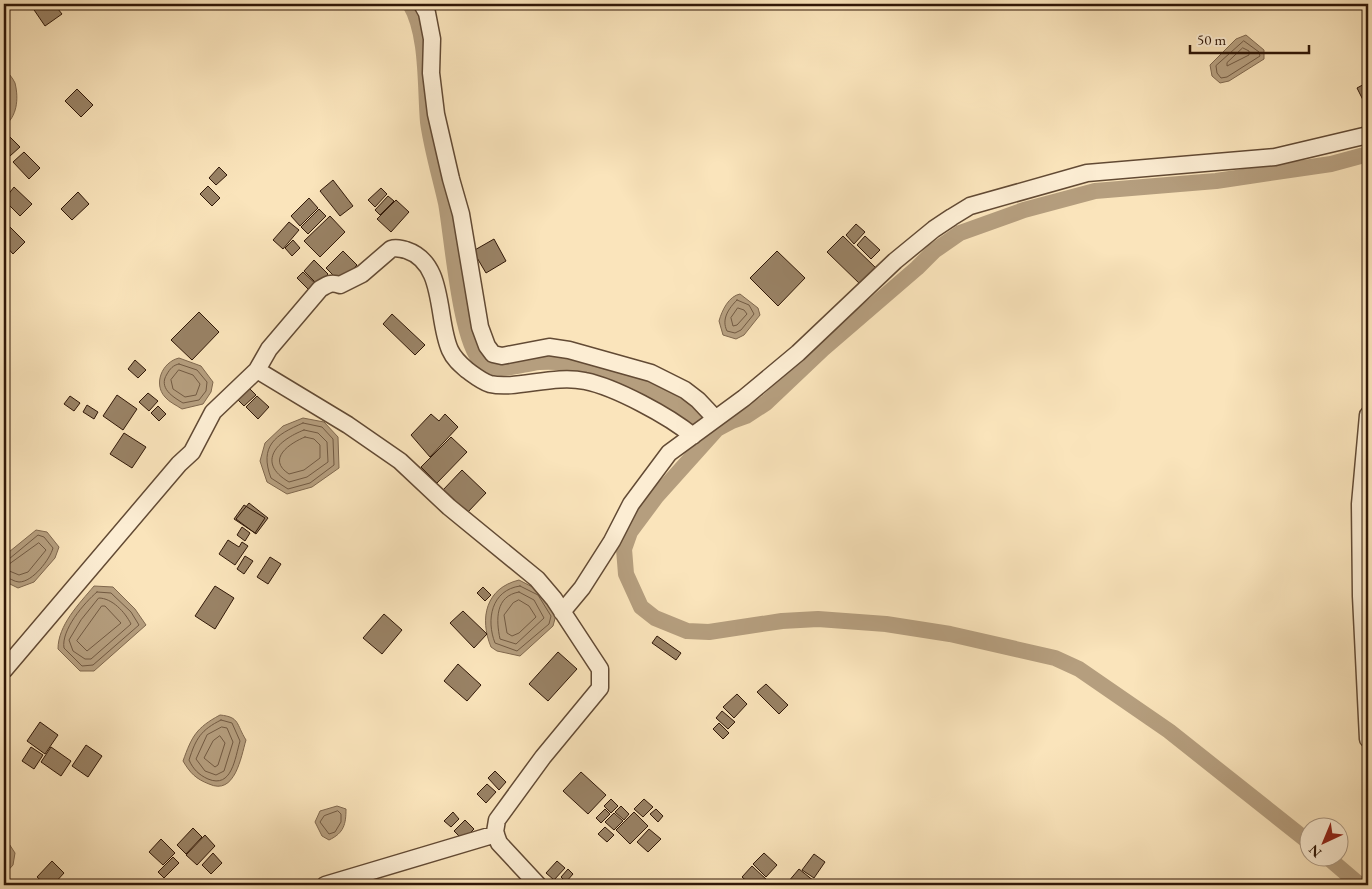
<svg xmlns="http://www.w3.org/2000/svg" width="1372" height="889" viewBox="0 0 1372 889" font-family="'EB Garamond',serif">
<style>
.water{fill:#b59e7e;stroke:#80684e}
.lines{fill:none;stroke-linecap:round;stroke-linejoin:round}
.shore{stroke:#725a42;stroke-width:1}
.canal{stroke:#b59e7e;stroke-width:16}
.building{fill:#998265;stroke:#301707}
.minor-casing{stroke:#624a34;stroke-width:19}
.minor{stroke:#fcedd3;stroke-width:16}
</style>
<rect width="100%" height="100%" fill="#fae4bb"/>
<filter id="stains"><feTurbulence type="fractalNoise" baseFrequency=".004" numOctaves="4"/><feColorMatrix values="0 0 0 0 .2 0 0 0 0 .09 0 0 0 0 .02 0 0 0 .5 -.17"/></filter>
<radialGradient id="worn" r=".72"><stop offset=".6" stop-color="#630" stop-opacity="0"/><stop offset="1" stop-color="#630" stop-opacity=".3"/></radialGradient>
<path class="water" d="M1246,35L1264,50V59L1229,81L1220,83L1212,76L1210,65L1236,39Z
M4,67C7,72 13,78 15,83C19,99 17,117 4,126Z
M740,294L758,308L760,315L744,335L736,339L723,335L719,321C722,310 729,296 740,294Z
M179,358L201,366L213,382L211,392L203,404L182,409C176,405 169,402 165,397C153,384 162,362 179,358Z
M303,418L324,422L338,437L339,468L312,487L287,494L267,482L260,461L265,443L283,426Z
M36,530L47,532L59,547L55,558L34,582L18,588L4,581V556Z
M519,580L542,592L556,615L553,626L520,656L497,651L491,647C479,618 486,588 519,580Z
M94,586L113,587L135,609L146,625L94,671H80L58,649C58,625 79,604 94,586Z
M220,715C240,717 236,724 246,740C241,757 235,796 209,784C196,779 190,773 183,761C192,736 196,728 220,715Z
M337,806L346,809C346,824 344,833 329,840L322,836L315,822L320,811Z
M4,836L15,853L13,865L4,875Z"/>
<g class="lines">
<path class="shore" d="M1244,41L1259,52L1260,56L1227,77L1221,78L1217,73L1216,66Z
M1243,48L1249,51V55L1227,66V63Z
M737,300L749,305L754,314L741,330L735,333L727,331C721,319 729,308 737,300Z
M738,308L744,310L747,314L737,325L733,326L731,318Z
M179,364L197,370L207,382L206,391L199,400L183,403C173,397 158,388 167,374C170,369 173,365 179,364Z
M179,370L193,375L200,384L196,395L185,397L173,389L171,380Z
M303,423L322,427L333,439L334,465L310,483L288,489L271,478C259,446 275,435 303,423Z
M304,430L318,433L327,442L328,462L307,477L289,482C255,462 278,440 304,430Z
M305,437L314,439L320,445V458L304,470L289,474C266,459 290,443 305,437Z
M39,543L46,550L28,572L19,575L7,570V566Z
M4,560L9,559L38,535L44,537L53,548C50,559 33,582 19,582C14,582 9,577 4,577
M520,586L538,595L551,616L549,624L517,651L495,643C486,620 491,590 520,586Z
M97,592L111,593L131,612L139,625L93,665L82,666L64,648C61,630 84,603 97,592Z
M519,592L534,600L544,618L516,644L500,639C496,620 495,596 519,592Z
M99,598C112,598 125,612 131,624L91,659H85L73,651L69,640L81,620Z
M519,600L529,606L536,617L519,633L512,636L507,633L504,615L513,603Z
M102,606H105L121,623L87,651L77,641Z
M221,720L232,723L240,741C235,758 232,789 208,779C199,775 193,769 189,760C196,738 201,730 221,720Z
M222,727L227,728L233,742L224,771L216,775L205,771L196,759L207,735Z
M220,736L225,743L218,765L215,767L204,758L213,741Z
M338,811L341,814V822L335,832L329,834L320,822L324,816Z"/>
<path class="canal" d="M410,4C428,34 425,87 428,122C432,150 440,176 446,203C452,235 460,342 481,361C497,375 520,364 539,362C589,358 657,389 696,418
M1310,843L1169,731L1079,669L1055,658L950,634L886,624L818,619L782,621L709,632L687,631L655,618L641,607L626,574L624,549L630,532L656,497L717,429L732,421L746,416L766,403L823,349L917,268L934,251L960,233L1024,210L1095,191L1216,181L1331,164L1368,154
M1326,856L1360,885"/>
</g>
<path class="building" d="M30,4H54L62,14L45,26Z
M1368,82V110L1357,88Z
M77,89L93,105L81,117L65,101Z
M9,136L20,147L10,156L4,149V141Z
M24,152L40,168L29,179L13,162Z
M219,167L227,175L216,185L209,178Z
M333,180L353,206L340,216L320,191Z
M208,186L220,198L212,206L200,194Z
M14,187L32,204L20,216L4,200Z
M381,188L387,194L375,207L368,200Z
M78,192L89,204L72,220L61,209Z
M388,196L394,201L380,215L375,210Z
M309,198L318,208L300,226L291,216Z
M396,200L409,212L391,232L377,219Z
M319,209L326,216L308,234L301,227Z
M330,216L345,232L320,257L304,241Z
M5,222L25,242L13,254L4,244Z
M289,222L299,230L283,249L273,240Z
M856,224L865,232L854,244L846,235Z
M843,236L877,269L861,285L827,252Z
M865,236L880,250L871,259L857,245Z
M494,239L506,261L486,273L473,251Z
M293,240L300,248L292,256L285,248Z
M343,251L357,265L340,282L326,268Z
M777,251L805,278L778,306L750,278Z
M314,260L328,274L318,285L304,271Z
M303,272L317,285L311,292L297,278Z
M199,312L219,332L192,360L171,340Z
M392,314L425,345L415,355L383,324Z
M135,360L146,370L138,378L128,369Z
M247,386L256,395L244,406L235,397Z
M148,393L158,401L149,411L139,402Z
M117,395L137,409L123,430L103,416Z
M70,396L80,403L74,411L64,404Z
M257,396L269,407L258,419L246,407Z
M87,405L98,412L94,419L83,412Z
M158,406L166,414L159,421L151,413Z
M431,414L439,421L445,414L458,427L430,457L411,435Z
M124,433L146,447L132,468L110,454Z
M451,437L467,452L437,483L421,467Z
M462,470L486,493L467,513L443,490Z
M249,503L268,518L256,534L236,519Z
M244,505L265,518L255,533L234,519Z
M242,527L250,533L245,541L237,535Z
M228,540L239,547L242,542L248,546L235,565L219,554Z
M245,556L253,561L244,574L237,569Z
M270,557L281,564L268,584L257,577Z
M215,586L234,598L215,629L195,616Z
M483,587L491,595L485,601L477,593Z
M463,611L487,634L474,648L450,623Z
M384,614L402,630L382,654L363,638Z
M657,636L681,653L676,660L652,643Z
M558,652L577,669L548,701L529,684Z
M458,664L481,685L467,701L444,681Z
M766,684L788,705L779,714L757,692Z
M737,694L747,704L734,718L723,707Z
M722,711L735,722L728,729L716,718Z
M40,722L58,735L45,754L27,741Z
M719,723L729,733L723,739L713,729Z
M86,745L102,756L88,777L72,766Z
M31,747L43,755L34,769L22,761Z
M51,747L71,761L61,776L41,762Z
M495,771L506,782L499,790L488,778Z
M581,772L606,795L588,814L563,791Z
M487,784L496,792L486,803L477,794Z
M611,799L618,806L611,813L604,806Z
M644,799L653,807L643,817L634,809Z
M621,806L629,814L624,820L615,812Z
M605,809L610,814L601,823L596,818Z
M656,809L663,816L658,822L650,814Z
M453,812L459,819L451,827L444,821Z
M634,812L648,826L630,844L616,830Z
M614,813L623,821L614,830L605,822Z
M465,820L474,829L463,840L454,831Z
M605,827L614,835L607,842L598,834Z
M193,828L202,837L186,854L177,845Z
M649,829L661,839L648,852L637,842Z
M205,835L215,846L197,865L186,855Z
M161,839L175,853L163,865L149,852Z
M213,853L222,863L211,874L202,865Z
M764,853L777,865L766,877L753,864Z
M814,854L825,862L814,878L802,870Z
M173,857L179,863L164,878L158,872Z
M52,861L64,873L53,885H46L37,877Z
M557,861L565,868L554,880L546,873Z
M752,866L767,880L761,885H751L742,877Z
M568,869L573,874L566,882L561,877Z
M799,869L819,885H792L788,882Z"/>
<g class="lines">
<defs>
<path id="minor" d="M422,4L427,13L432,39L431,73L436,114L451,179L461,214L480,327L487,346L493,354L502,356L549,347L569,350L651,373L685,390L698,400L715,418
M257,370L269,349L320,289C328,284 331,282 340,285L362,274L391,249C397,247 400,249 406,250C446,263 436,319 450,350C454,359 460,364 467,370C474,375 481,381 490,384C516,390 554,374 585,381C615,387 669,416 693,436
M1368,415L1360,504L1361,596L1368,739
M562,612L582,588L612,541L631,504L669,453L744,398L798,353L895,261L934,229L952,217L970,206L1087,173L1275,157L1368,135
M4,670L179,464L192,452L213,412L257,370L348,425L400,461L449,507L537,579L554,599L600,669V688L543,757L497,820L495,832L499,843L538,885
M325,885L496,834"/>
</defs>
<use href="#minor" class="minor-casing"/>
<use href="#minor" class="minor"/>
</g>
<rect width="1372" height="889" fill="none" stroke="#fae4bb" stroke-width="20"/>
<rect x="5" y="5" width="1362" height="879" fill="none" stroke="#301707" stroke-width="2.5"/>
<rect x="10" y="10" width="1352" height="869" fill="none" stroke="#301707"/>
<g transform="translate(1324 842) rotate(224)"><circle r="24" fill="#fcedd3" stroke="#aa9781"/>
<path d="M0-4L9 19L0 12L-9 19Z" fill="#8f2418"/>
<text y="-8" font-size="14" font-weight="bold" text-anchor="middle" fill="#301707">N</text>
</g>
<path d="M1190 45v8h119v-8" fill="none" stroke="#301707" stroke-width="2.5"/>
<text x="1197" y="45" font-size="15" fill="#301707" stroke="#fcedd3" stroke-width="4" paint-order="stroke">50 m</text>
<rect width="100%" height="100%" filter="url(#stains)"/>
<rect width="100%" height="100%" fill="url(#worn)"/>
</svg>
